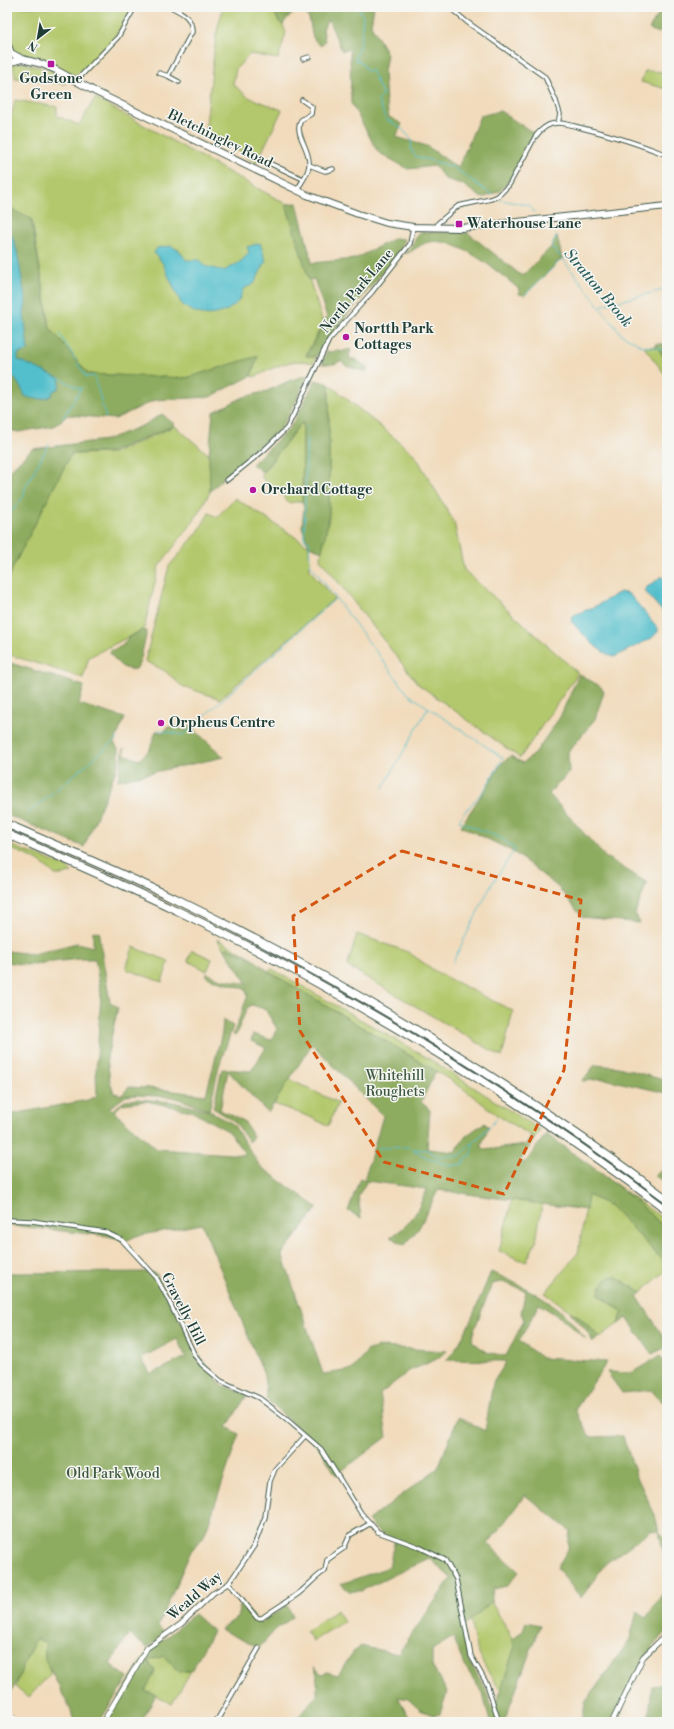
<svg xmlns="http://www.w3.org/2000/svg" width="674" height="1729" viewBox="0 0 674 1729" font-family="'Libre Bodoni',serif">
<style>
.green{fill:#b3c86c;stroke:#698250}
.forest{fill:#8eac60;stroke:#56744a;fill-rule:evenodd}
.water{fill:#52bfcc;stroke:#387e80}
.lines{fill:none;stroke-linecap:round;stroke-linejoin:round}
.stream{stroke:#52bfcc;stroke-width:1}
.minor-casing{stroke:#3e5548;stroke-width:5.5}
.tertiary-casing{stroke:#3e5548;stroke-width:6}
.primary-casing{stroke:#3e5548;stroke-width:8}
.motorway-casing{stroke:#3e5548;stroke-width:9}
.minor{stroke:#fff;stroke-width:3.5}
.tertiary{stroke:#fff;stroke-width:4.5}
.primary{stroke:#fff;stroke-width:6}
.motorway{stroke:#fff;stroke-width:7}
.marked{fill:none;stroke:#d45610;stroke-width:3;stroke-dasharray:8 5;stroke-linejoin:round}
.poi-dot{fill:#b5179e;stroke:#f6f6f2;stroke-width:1.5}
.labels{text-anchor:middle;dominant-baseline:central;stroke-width:3;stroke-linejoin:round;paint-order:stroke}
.poi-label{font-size:14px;font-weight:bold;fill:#1f3d34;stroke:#f6f6f2;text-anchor:start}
.street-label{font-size:14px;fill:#1f3d34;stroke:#f6f6f2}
.park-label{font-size:14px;fill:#3d593f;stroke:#f6f6f2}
.water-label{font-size:15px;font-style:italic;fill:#2c5e5a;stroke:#f6f6f2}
</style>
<rect width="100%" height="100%" fill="#f6f6f2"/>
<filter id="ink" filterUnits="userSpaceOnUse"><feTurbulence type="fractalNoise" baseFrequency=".025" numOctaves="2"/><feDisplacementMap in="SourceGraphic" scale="8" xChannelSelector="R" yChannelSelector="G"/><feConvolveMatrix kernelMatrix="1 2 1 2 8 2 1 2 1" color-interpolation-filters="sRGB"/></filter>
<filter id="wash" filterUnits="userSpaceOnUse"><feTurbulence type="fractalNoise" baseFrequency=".012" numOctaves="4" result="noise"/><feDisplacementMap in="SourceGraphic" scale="16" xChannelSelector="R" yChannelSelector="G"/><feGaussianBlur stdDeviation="0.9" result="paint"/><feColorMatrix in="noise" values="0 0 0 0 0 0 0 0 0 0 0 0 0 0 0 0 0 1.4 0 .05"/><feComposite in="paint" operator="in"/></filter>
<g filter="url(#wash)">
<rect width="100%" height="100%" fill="#f1dbbc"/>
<path class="green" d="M7,7H133C122,29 98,65 75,75L46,63L15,53C4,41 7,22 7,7Z
M223,7H272L279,22L283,25L286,33L278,59L250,54L236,69L233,84L248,97L282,110L256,164L222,138L205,133L216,35Z
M22,63L47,69L67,79L65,84L15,78L13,64Z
M645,71L667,72V89L641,82Z
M95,98L286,204L323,323L306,355L316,357L313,363C290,357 275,368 254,377L251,376L258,357L186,378L88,374L50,328L32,220L7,208V133L15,100L57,107V116L79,125Z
M667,346V377L644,347Z
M329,384L415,455L454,522L464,570L578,673L520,758L418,684L320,559L329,517Z
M303,423L302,501L289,503L276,488H269L261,475L300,424Z
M175,426L209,455L210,492L193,522L159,566L144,629L89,657L83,678L7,654V582L13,567L71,454L114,453Z
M235,498L309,546L310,570L334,599L220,699L182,686L165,671L145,661L169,566L198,532L209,513L217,517Z
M7,844L67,867L72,872L64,875H55C41,860 26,854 7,848Z
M357,934L408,952L438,973L513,1011L502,1057L347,966Z
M217,939L248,955L252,958L229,948L224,949Z
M133,947L169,961L162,982L126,969Z
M192,950L212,959L207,971L188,961Z
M272,969L428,1058L540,1130L535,1138L497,1115L465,1090L436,1071L268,971Z
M289,1079L338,1103L328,1126L310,1117L274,1104Z
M598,1171L667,1222V1231L653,1216Z
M588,1195L612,1207L667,1265V1269L641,1293L632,1285L599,1295L623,1312L618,1324L600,1337L578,1316L570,1311L545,1293L578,1253Z
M512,1200L542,1204L536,1242L526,1262L499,1251Z
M491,1602L508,1630L515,1646L501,1691C484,1667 473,1649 471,1619Z
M337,1610L344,1621L313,1641L306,1631Z
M36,1638L45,1643V1659L51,1673L28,1698L16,1687L24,1662Z
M164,1656L178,1671H191L172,1704L145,1691L155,1671L148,1661Z"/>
<path class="forest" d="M272,7H374L371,25L387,54L384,72L386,103L389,117L402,124L396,137L427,146L458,168L480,116L500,111L535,134L511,178L500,191L482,198L462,184L445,179L435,166L408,169L378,152L351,103L350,49L342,51L328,19L323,29L325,41L321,46C319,44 316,42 314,39C310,33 312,23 308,17C299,5 287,16 283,25L279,22Z
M663,7H667V24L659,33L649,29Z
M297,203L312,263L355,259L395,238L405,239L398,254L337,327L316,357L306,356L327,317L314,279L309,280L286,204Z
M7,207L31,219L50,328L88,374L186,378L258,356L251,376L210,397L155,400L115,419L68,415L54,426L18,432L7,429Z
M420,232L468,233L522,276L551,247L557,236L562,258L525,295L519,294V289C498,272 454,233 425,243C419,246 412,251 406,254Z
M655,344H667V362Z
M350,349L351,351L349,355L350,359H355L368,368L366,372L346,366L341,361L334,364H322L327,351L332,352L337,350L341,352Z
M308,375L294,405L281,428L224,477L210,492L209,455L213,412L244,397L267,391L291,380Z
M315,380L329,384V517L322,551L309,546L302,527L304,508L302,501L303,423L300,424L280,451L262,472L252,464L289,429L302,407Z
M162,414L175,425L112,452L71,454L13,567L7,582V473L32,449L106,440L144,425Z
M143,630L147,631L140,662L136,669C122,671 118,663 110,653V651L122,646L129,637Z
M7,662L84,686L79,704L125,718L114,743L119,750V763L84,847L7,815Z
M579,674L601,687L604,692L595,719L568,752L569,773L567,774L549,794L607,859L608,858L647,883L635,914L640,923L582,917L559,888L519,856L510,850L461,826L502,763L511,756L523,763L535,753L560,717Z
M190,726L224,757L118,780L124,748V754L139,760L150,749L156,731L163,733L168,727H180L185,731Z
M93,931L100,933L99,936L110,1002L118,1007L107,1057L110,1082L114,1093L122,1095L129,1087L149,1088L206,1095L222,1033L223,1020L233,1026L219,1066L209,1110L173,1097L138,1095L126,1096L109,1108L112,1110L125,1101L137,1099L173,1102L210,1111L233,1124L260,1166L318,1208L315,1211L282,1254L323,1374L352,1370L368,1350L380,1347L447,1351L435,1360L409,1371L380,1394L387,1437L336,1475L320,1449L267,1400L264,1375L202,1224L136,1236L126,1241L108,1236L7,1225V1115L88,1100L97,1096L96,1071L101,994L95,959H79L26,965L7,962V951L33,954L77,943L93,947ZM146,1101L191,1111L228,1131L246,1155L157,1149L114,1112L122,1104Z
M229,948L252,958L268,971L436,1071L421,1102L430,1110L427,1149L455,1152L466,1136L484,1123L489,1127L481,1146L485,1150L526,1145L532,1135L535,1138L520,1161L525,1163L546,1134C588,1164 632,1193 667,1231V1265L612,1207L588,1195L586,1210L438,1190L419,1228L405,1245L390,1237C410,1226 419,1211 426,1189L367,1181L358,1196L361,1218L348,1211L360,1178L364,1180L383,1116L312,1044L268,1113L228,1071L220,1110L244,1121L253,1136L249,1142L234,1121L213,1108L222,1069L251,1071L266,1048L251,1041L253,1034L271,1040L277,1029L265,1009L252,1005L247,1008L236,1035H233L248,995L245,989C232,984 217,983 206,976L207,973C219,981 235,980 248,985L224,949Z
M595,1065L618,1067L667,1081V1093L604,1079L582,1081Z
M667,1165V1183L655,1176Z
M146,1272L156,1273L197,1353L222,1385L247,1395L227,1427L239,1434L205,1534L191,1551L158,1626L166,1634L147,1648L129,1634L110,1664L128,1678L99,1722H74L71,1711L45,1659V1643L37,1638C24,1658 20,1680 7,1699V1273ZM177,1339L186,1357L151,1374L141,1358Z
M491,1272C517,1283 541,1295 563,1313C571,1321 578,1330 586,1339L564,1320L539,1304L519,1341L542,1358L607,1362L575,1410L590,1437L623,1436L636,1475L655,1515L659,1532L667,1539V1572L659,1532L651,1530L605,1564L581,1598L557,1568L568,1549L570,1531L525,1495L488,1544L519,1572L507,1586L493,1589L491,1602L463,1627L467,1658L484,1686L494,1712L515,1646L511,1639L523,1631L526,1622L540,1625L504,1722H490L483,1694L465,1666L453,1637L432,1650V1666L447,1692L440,1714L433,1715L420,1710L408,1699L398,1697L412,1722H296L303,1711L317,1696V1674L314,1667L322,1674L327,1672L338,1675C346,1665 350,1653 360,1646L398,1654L451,1578L429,1558L361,1591H349L341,1584L389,1567L395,1539L378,1532L368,1520L438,1468L458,1417L485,1431L493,1383L506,1362L504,1361L446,1360C465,1343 480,1296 491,1272ZM502,1282L526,1291L521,1313L524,1320L506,1356L486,1352L472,1341L473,1333L492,1284Z
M615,1276L641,1293L637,1296L667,1342V1347L652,1354L627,1318L618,1324L623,1312L609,1301L599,1295C598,1287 604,1282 609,1277Z
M570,1312L578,1316L600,1337L593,1342L587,1331Z
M660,1356L667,1365V1398L662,1402L651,1390L622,1393L607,1372L631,1373Z
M667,1587V1631L648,1653L643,1663L617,1722H582L585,1703L630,1639L637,1611L646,1618Z
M241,1602L260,1623L287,1605L293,1617L276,1629L259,1648L220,1629L237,1618Z
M194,1614L213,1631L191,1671H178L164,1656L148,1661L155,1671L145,1691L156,1695L141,1722H104L149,1649L163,1640Z
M667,1684V1722H648L652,1686Z"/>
<path class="water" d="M7,228L11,233L17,251L26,303L24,313L28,351L18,354V360L59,378L60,383L58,389L54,390L51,396C41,400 34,400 25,396C23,389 18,385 15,378H9L7,380Z
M260,243L266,261L254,284L243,289C242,293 241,297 239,300C224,319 197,319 181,303L162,262L154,253L157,248L170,246L179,250L186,260H199L204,266L224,271C235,264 241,264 249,252L247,247Z
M660,577H663L667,582V617L644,590C648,585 655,583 660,577Z
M620,592L629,594L658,628V632L652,638L614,657C596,651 584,635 571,621L574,615L596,606Z"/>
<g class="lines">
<path class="stream" d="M339,7H342
M358,7L363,16L361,39L355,60L360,61L367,71L371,70L383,95L378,101L386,119L401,128L412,140L411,149L415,156L453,167L492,195
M500,200L528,205L534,212
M557,236L551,247L562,258L621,334L640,345L667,350
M525,295L562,259
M600,306L667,289
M60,334L86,377H85
M86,377L94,376L106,418
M59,378L80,389
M63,418L82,387
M307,427L304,539L309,541L310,564L408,694L503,758L485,789L463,814
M7,517L24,496L25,488L49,444
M7,523V524
M158,730L183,735L335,599
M383,788L428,708
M26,815L118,738
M453,962L490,887L515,849L501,838L459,821L462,816
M378,1148L409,1147L426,1157L450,1166L463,1164L466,1158L472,1154L473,1143L497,1119
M414,1149L427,1150L437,1156H460L472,1143"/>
</g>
</g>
<g filter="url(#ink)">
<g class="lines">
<defs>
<path id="minor" d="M449,7L467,22L545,77L556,101L560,114L558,123
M303,59L309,57
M159,73L168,76L192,32C192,17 183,13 171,7
M168,76L179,82
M76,81L118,37L135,7
M271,164L303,179
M309,165L325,171L333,169
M297,190C301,183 309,173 309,165C311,149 293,134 301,120L311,114L312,107L302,100
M437,228L438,223L458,206L491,199L498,196L509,185L535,137C541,129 548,123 558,123C565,123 575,126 582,128C611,135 639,144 667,155
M227,480L264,450L287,428L329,340L372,292L410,244L413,227
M7,1220L32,1221L105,1232L122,1240L156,1277L167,1297L195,1356L202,1365L221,1381L259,1398L284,1417L321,1449L361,1513L378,1532L419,1547L445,1560L456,1579L471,1656L487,1684L499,1722
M229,1583L257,1618H262C274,1609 287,1602 299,1593C308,1586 315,1577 325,1571L327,1560L344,1548L350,1535L371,1523
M212,1594L229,1583L254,1546L265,1517L270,1481L275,1469L305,1436
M216,1722L259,1648"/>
<path id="tertiary" d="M7,1717H14L17,1722
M103,1722L147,1648L181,1624L212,1594
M612,1722L643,1657L667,1634"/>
<path id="primary" d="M7,43L11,53L22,59L42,64L56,70L96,92L307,195L358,214L387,223L413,227L461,228L667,206
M7,63L22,59"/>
<path id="motorway" d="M7,824C65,849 122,873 178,900C350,984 514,1084 667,1199
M7,834C64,859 122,884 178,911C350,994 514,1095 667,1210"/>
</defs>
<use href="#minor" class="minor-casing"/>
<use href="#tertiary" class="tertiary-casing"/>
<use href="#primary" class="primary-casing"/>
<use href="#motorway" class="motorway-casing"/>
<use href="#minor" class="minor"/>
<use href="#tertiary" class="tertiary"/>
<use href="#primary" class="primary"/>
<use href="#motorway" class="motorway"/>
</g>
</g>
<path class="marked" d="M402,851L581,900L564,1070L504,1194L384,1162L300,1031L293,916Z"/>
<g class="poi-dot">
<rect x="47" y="60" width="8" height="8" rx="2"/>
<rect x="455" y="220" width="8" height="8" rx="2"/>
<circle cx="346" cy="337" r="4"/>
<circle cx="253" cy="490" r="4"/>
<circle cx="161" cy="723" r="4"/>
</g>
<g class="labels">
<g class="poi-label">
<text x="51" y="79" text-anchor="middle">Godstone<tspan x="51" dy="16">Green</tspan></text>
<text x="467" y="224">Waterhouse Lane</text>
<text x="354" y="329">Nortth Park<tspan x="354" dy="16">Cottages</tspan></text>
<text x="261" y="490">Orchard Cottage</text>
<text x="169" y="723">Orpheus Centre</text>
</g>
<g class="street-label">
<text transform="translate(220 139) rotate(26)">Bletchingley Road</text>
<text transform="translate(357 291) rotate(-50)">North Park Lane</text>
<text transform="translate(183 1309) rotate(63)">Gravelly Hill</text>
<text transform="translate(195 1596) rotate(-41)">Weald Way</text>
</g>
<g class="park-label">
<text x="395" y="1076">Whitehill<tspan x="395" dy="16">Roughets</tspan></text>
<text x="113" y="1474">Old Park Wood</text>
</g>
<g class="water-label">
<text transform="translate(598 288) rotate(50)">Stratton Brook</text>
</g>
</g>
<rect width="674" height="1729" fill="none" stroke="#f6f6f2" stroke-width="24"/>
<g transform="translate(38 38) rotate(211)" stroke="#f6f6f2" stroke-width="3" paint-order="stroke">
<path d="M0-3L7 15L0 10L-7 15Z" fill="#1f3d34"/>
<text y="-6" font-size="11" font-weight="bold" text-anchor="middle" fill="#1f3d34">N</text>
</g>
</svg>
